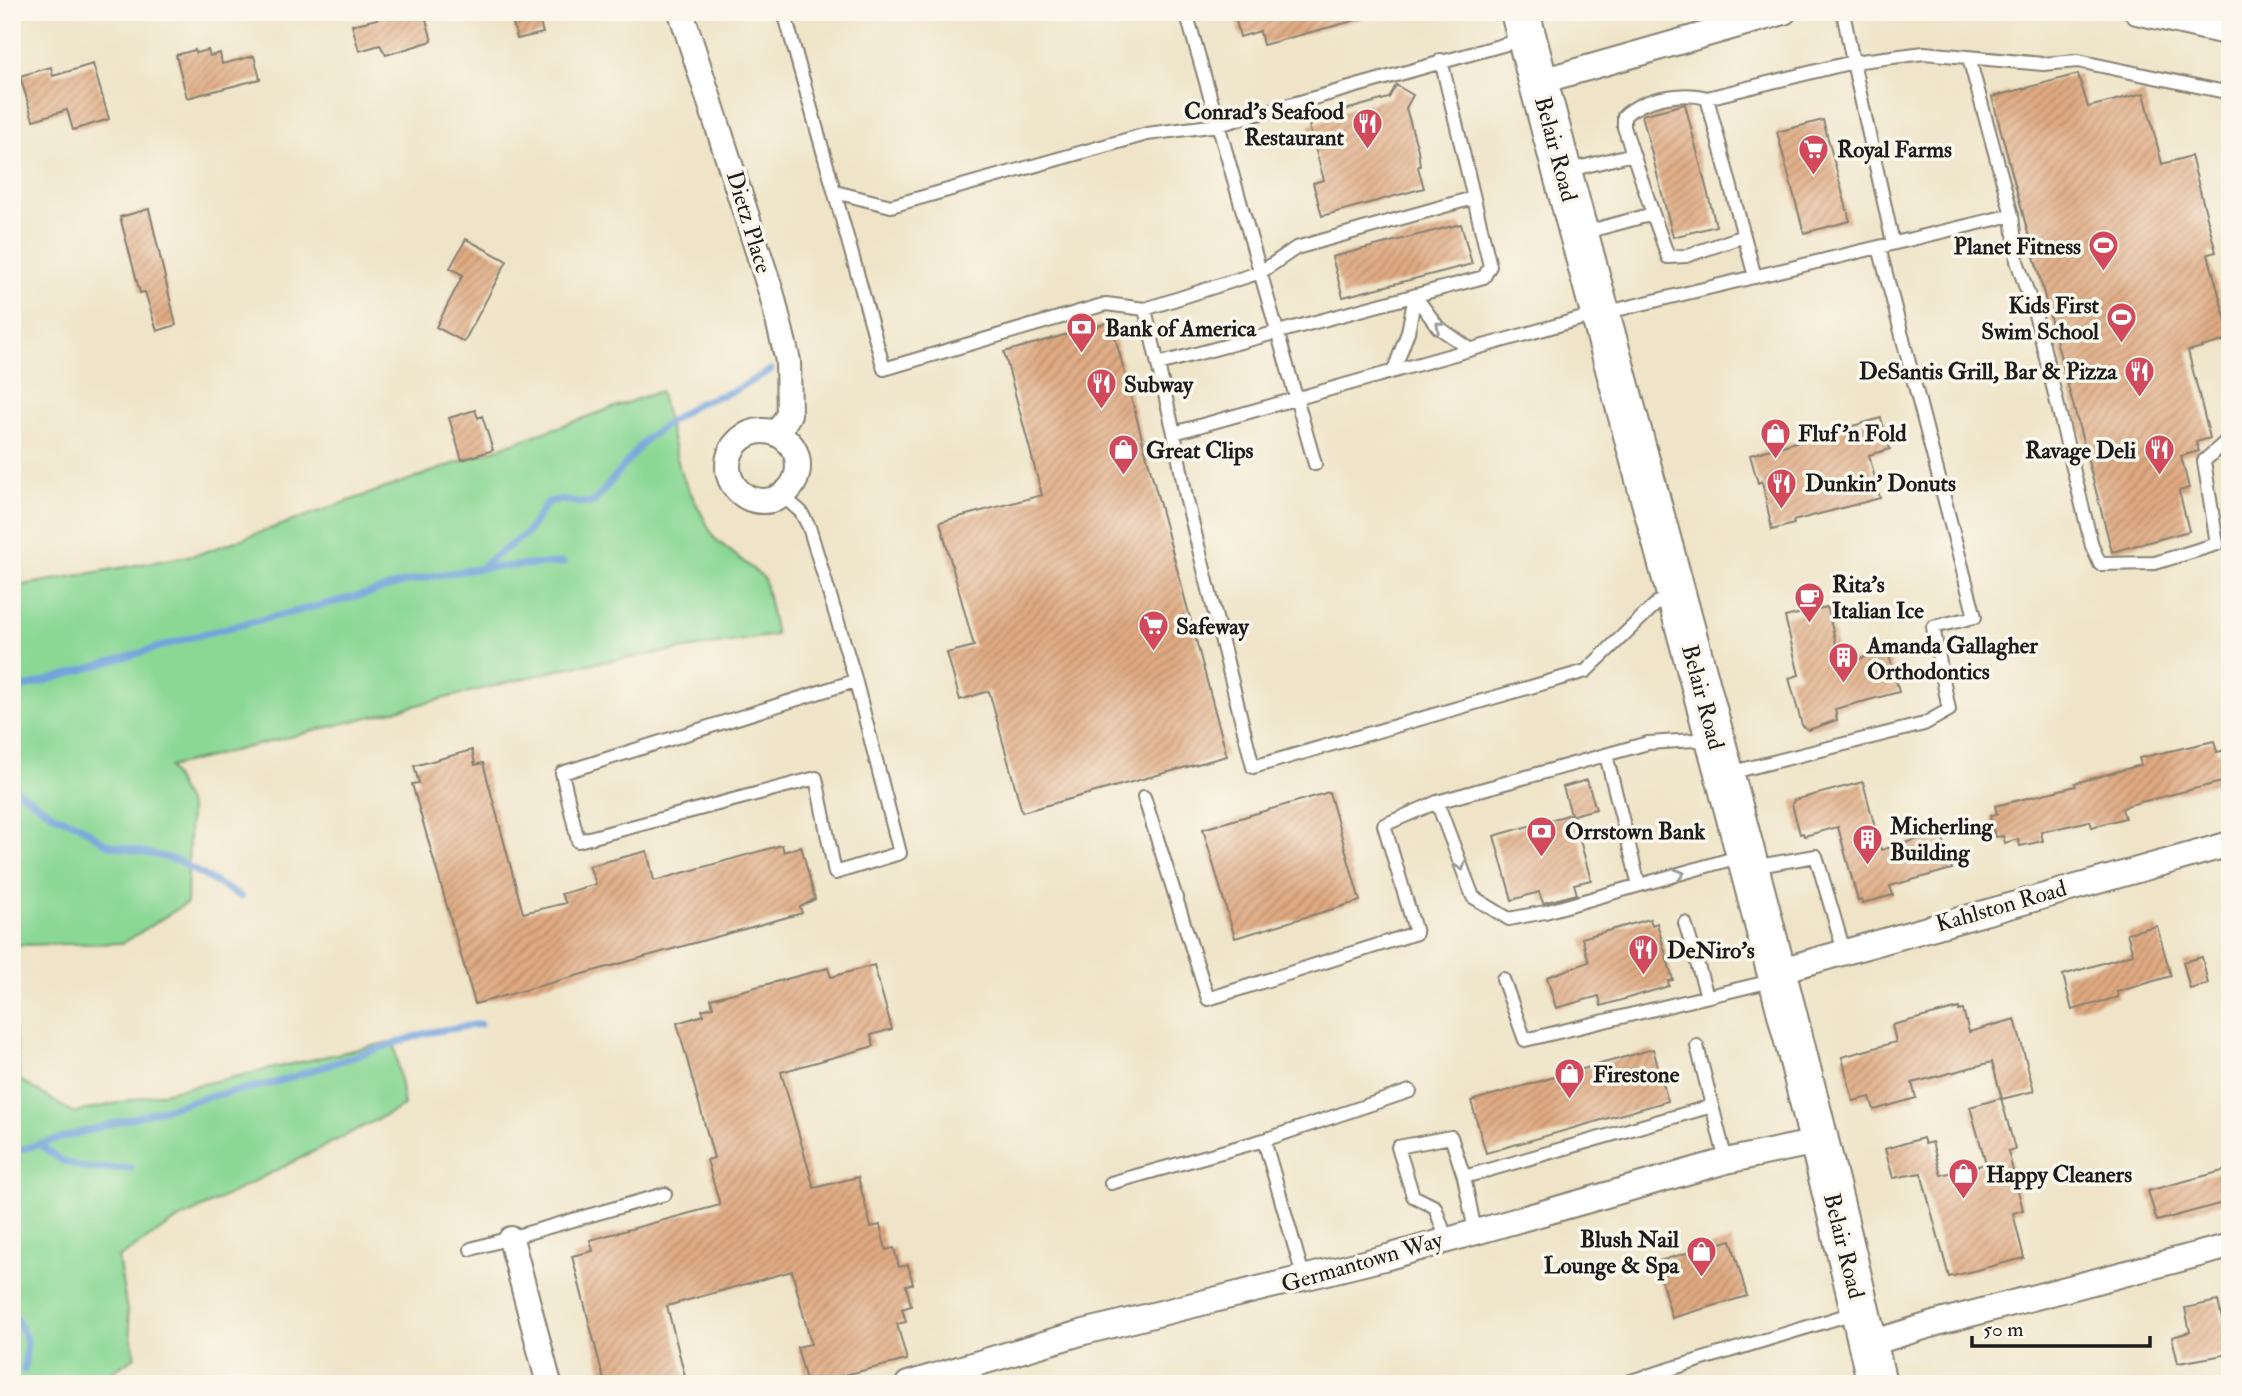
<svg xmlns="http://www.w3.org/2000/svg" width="2242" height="1396" viewBox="0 0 2242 1396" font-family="'IM FELL Double Pica',serif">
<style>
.green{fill:#8bd895;stroke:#547a58;stroke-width:2}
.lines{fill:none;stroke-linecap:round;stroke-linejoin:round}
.stream{stroke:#72a3dc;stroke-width:7}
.building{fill:url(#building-hatch)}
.service-casing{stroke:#868072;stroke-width:16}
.minor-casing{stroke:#868072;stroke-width:28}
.trunk-casing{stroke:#868072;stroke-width:42}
.service{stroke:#fff;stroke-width:12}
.minor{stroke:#fff;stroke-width:24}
.trunk{stroke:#fff;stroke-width:38}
.oneway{stroke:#999}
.labels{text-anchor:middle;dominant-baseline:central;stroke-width:7;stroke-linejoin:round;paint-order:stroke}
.poi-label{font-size:23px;font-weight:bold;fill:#1c1c1c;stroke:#fbf7ec;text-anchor:start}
.street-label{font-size:23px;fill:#1c1c1c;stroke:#fbf7ec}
</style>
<defs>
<pattern id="building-hatch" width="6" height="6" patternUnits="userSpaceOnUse" patternTransform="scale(1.75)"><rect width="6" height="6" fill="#e0aa82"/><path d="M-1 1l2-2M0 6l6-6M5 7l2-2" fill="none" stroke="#b58a6a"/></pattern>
</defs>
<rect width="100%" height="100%" fill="#fbf7ec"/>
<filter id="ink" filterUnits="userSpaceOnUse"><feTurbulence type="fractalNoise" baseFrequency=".0143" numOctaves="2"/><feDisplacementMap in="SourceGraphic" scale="14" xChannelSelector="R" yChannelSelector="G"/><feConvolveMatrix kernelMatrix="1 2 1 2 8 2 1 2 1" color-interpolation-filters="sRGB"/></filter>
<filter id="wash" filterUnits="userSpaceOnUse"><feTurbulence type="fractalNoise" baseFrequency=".00686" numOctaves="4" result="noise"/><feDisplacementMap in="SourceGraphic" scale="28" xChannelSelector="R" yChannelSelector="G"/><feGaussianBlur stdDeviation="1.57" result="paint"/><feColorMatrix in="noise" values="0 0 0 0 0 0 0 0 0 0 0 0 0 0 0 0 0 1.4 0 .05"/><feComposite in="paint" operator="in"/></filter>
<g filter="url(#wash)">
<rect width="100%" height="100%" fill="#efe4c8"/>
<path class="green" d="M660,391L681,474L714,538L764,578L776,635L570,667L169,767L190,808L187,903L123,943L12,945V587L199,554Z
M12,1011L20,1080L73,1113L394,1041L404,1106L174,1222L118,1258L135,1357L94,1384H12Z"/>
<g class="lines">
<path class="stream" d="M483,565L526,534L547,503C563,495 579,507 594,502L646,439L696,404L736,390L771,370
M12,691L203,634L371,593C433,570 498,566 563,563
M12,787L54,815L79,825L106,844L177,860L241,897
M39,1144L62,1161L88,1169L131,1168
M12,1152L203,1098L274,1083L426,1033L480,1024
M12,1310L27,1341L24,1370
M22,1384L23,1381"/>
</g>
<g id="blocks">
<path class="building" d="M405,12H424L432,41L386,55L380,45L359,51L352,25Z
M510,12H537L543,33L517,39Z
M1234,12H1363L1364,18L1263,45L1260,31L1240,37Z
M195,50L196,53L208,50L210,56L220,53L222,64L254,56L260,79L187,98L176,55Z
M93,64L109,119L73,130L67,110L33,120L20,76L51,67L53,76Z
M2078,74L2088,107L2144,93L2162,164L2191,156L2216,252L2208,254L2230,336V339L2188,351L2210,438L2196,442L2199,451L2181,456L2189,488L2179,491L2189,531L2112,552L1992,97Z
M1396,85L1413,95L1406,108L1418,150L1420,166L1418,167L1424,188L1322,216L1313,183L1324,180L1309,126L1343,113L1342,111L1389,98Z
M1685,104L1716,226L1673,237L1642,115Z
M1823,120L1850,221L1804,233L1777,132Z
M149,209L176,325L157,331L145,292L140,293L120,217Z
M1461,224L1472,264L1343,297L1332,257Z
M466,239L507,261L464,342L436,327L463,275L450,268Z
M1111,322L1227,756L1022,812L989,691L960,700L947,653L974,646L940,522L1042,495L1004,352Z
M475,410L478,418L482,416L493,450L462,460L449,418Z
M1881,418L1890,449L1869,455L1880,498L1793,521L1794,524L1772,530L1762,481L1758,483L1750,455Z
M1827,607L1841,664L1888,651L1899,692L1835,709L1837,720L1808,730L1802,725L1789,678L1799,675L1785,617Z
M2214,741L2217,752L2230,749V780L2129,805L2122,809L2125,818L2092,827L2090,821L2041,832L2043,841L2020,846L2018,839L2005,843L2003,836L1995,837L1990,816L1997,814L1995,806L2076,786L2075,783L2141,765L2139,758Z
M472,750L475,765L483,763L523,913L566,903L561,894L596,884L589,866L647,851L654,881L782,845L784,852L801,846L815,899L800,907L802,913L475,1004L412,784L419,783L414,766Z
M1587,780L1596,809L1573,815L1591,880L1574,884L1577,894L1543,903L1539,892L1512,900L1494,836L1571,814L1563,787Z
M1863,782L1881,850L1941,832L1952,869L1890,886L1893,895L1863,903L1862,900L1858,901L1838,827L1804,836L1803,833L1800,834L1792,804L1794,800Z
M1329,792L1360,901L1235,938L1203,829Z
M1650,919L1652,925L1657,923L1673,980L1668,981L1669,986L1601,1006L1599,996L1556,1008L1547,977L1589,962L1582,938Z
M2157,926L2171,976L2117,992L2118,997L2072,1010L2063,975L2133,954L2127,933Z
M2202,957L2208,984L2190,989L2183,962Z
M874,965L892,1029L871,1035L874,1046L781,1072L814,1188L858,1177L871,1227L880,1225L886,1250L894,1248L899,1267L908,1265L913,1284L906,1285L911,1306L902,1309L906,1322L897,1324L907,1360L807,1384L797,1347L811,1344L792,1271L667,1306L687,1384H605L572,1256L593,1251L590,1240L720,1205L707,1160L714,1158L677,1023L704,1015L702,1010L713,1007L711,999L828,968L831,977Z
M1959,1008V1011L1963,1010L1969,1032L2015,1019L2034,1091L2002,1099L1992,1062L1912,1083L1916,1098L1874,1110L1870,1097L1853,1101L1842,1057L1896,1042L1892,1025Z
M1653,1049L1668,1101L1486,1153L1471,1101Z
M2001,1098L2015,1149L2008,1151L2023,1210L2013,1213L2024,1258L1949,1277L1921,1173L1893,1178L1885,1149L1923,1138L1925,1144L1932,1142L1941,1175L1986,1164L1970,1107Z
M2230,1169V1201L2157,1221L2148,1191Z
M1731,1240L1747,1296L1672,1318L1656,1262Z
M2218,1301L2230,1354L2178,1363L2172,1337L2190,1332L2185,1308Z"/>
</g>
</g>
<g filter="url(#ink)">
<use href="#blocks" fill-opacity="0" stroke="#868072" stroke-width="2"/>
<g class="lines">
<defs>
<path id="service" d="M784,12L884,369L1106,304L1145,309L1174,433L1583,318L2012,215
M1186,12L1315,464
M1969,58L2012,215L2017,261L2037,321L2092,546L2100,564L2155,563L2217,544L2204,461L2230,438
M1566,171L1633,154
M835,192L891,206L1147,134L1218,125L1524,39
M1653,214L1624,127V116C1643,98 1683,91 1707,98
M1582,233L1653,214L1668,257L1686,256L1744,236
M1893,243L1853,62L1924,53L2043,64L2078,61L2230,93
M1755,277L1707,98L1853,62L1843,12
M1415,296L1438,327L1470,349
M1145,309L1261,272L1296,248L1473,198
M1158,364L1484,277L1490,266L1441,60
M1394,370L1408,332L1415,296
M1174,433L1186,497L1253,767L1586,671L1658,602
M783,496L801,512L809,527L854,675L900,853L835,873L816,778L578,841L562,773L855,681
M1606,755L1639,885
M1729,773L1924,724L1949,710L1933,627L1975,617L1879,247
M1144,797L1208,999L1416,933L1384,825L1437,802L1648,743L1710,739
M1437,802L1473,897L1509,919L1545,912L1742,856
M1752,867L1816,856L1844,951
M1685,923L1707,996
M1503,979L1525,1040L1776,980
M1697,1046L1726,1161
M1264,1140L1304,1279
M1111,1183L1264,1140L1410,1091
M1475,1231L1464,1177L1712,1106
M1446,1238L1435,1207L1413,1196L1398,1147L1451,1137L1464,1177
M471,1249L665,1194
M1621,1384L1857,1312"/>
<path id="minor" d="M681,12L772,295L788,361L789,414L777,434
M2137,12L2230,33
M1538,82L1784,12
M728 466a35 35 0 1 1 70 0a35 35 0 1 1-70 0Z
M1774,972L2230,844
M511,1239L549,1384
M1868,1344L1940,1322L2230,1246
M908,1384L1084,1332L1388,1257L1726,1161L1817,1142"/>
<path id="trunk" d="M1520,12C1639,469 1772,923 1877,1384"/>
</defs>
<use href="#service" class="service-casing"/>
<use href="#minor" class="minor-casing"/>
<use href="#trunk" class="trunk-casing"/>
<use href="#service" class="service"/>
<use href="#minor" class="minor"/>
<use href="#trunk" class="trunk"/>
</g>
<defs><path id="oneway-chevron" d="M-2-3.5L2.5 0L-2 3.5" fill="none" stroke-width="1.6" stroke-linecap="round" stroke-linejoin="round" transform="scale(1.75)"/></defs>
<g class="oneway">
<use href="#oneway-chevron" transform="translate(1440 326) rotate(-136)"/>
<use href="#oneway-chevron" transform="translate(1461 866) rotate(70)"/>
<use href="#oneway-chevron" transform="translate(1680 874) rotate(-16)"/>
</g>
</g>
<defs>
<symbol id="restaurant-pin" viewBox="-11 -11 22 30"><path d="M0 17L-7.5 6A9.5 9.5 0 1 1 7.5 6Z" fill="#d1495b" stroke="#fbf7ec"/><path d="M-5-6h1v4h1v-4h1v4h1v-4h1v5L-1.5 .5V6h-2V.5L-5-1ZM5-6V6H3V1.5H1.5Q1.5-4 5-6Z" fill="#fff"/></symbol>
<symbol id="supermarket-pin" viewBox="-11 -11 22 30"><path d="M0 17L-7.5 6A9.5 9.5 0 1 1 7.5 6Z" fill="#d1495b" stroke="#fbf7ec"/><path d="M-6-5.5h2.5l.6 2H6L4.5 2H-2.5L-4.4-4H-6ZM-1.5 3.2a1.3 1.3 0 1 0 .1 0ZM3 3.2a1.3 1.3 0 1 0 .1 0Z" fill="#fff"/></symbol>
<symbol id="stadium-pin" viewBox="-11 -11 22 30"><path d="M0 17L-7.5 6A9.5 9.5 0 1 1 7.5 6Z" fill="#d1495b" stroke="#fbf7ec"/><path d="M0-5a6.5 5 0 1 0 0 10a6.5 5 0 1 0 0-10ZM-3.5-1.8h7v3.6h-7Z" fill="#fff"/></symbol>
<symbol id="bank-pin" viewBox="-11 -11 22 30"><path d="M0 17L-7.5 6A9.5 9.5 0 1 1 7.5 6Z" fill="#d1495b" stroke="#fbf7ec"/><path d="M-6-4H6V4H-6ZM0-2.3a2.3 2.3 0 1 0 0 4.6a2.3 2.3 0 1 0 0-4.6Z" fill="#fff"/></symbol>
<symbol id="shop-pin" viewBox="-11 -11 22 30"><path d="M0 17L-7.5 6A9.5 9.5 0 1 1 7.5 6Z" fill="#d1495b" stroke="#fbf7ec"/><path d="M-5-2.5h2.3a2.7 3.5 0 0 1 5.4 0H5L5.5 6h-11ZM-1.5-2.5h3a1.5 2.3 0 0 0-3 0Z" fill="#fff"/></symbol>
<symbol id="cafe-pin" viewBox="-11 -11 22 30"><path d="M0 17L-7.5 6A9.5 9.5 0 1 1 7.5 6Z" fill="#d1495b" stroke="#fbf7ec"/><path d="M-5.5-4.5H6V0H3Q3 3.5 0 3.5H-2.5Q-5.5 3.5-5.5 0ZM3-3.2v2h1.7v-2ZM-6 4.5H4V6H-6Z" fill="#fff"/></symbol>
<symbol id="building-pin" viewBox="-11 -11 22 30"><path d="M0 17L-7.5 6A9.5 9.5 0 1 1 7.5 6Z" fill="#d1495b" stroke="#fbf7ec"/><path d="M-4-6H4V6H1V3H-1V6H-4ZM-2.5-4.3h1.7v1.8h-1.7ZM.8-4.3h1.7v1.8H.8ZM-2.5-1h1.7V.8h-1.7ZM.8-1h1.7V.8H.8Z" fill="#fff"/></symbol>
</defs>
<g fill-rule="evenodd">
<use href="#restaurant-pin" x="1350" y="106" width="35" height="47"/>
<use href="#supermarket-pin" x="1796" y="132" width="35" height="47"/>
<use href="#stadium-pin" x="2086" y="228" width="35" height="47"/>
<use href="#stadium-pin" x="2104" y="300" width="35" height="47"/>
<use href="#bank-pin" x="1064" y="310" width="35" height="47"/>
<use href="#restaurant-pin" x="2122" y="354" width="35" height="47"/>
<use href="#restaurant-pin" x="1084" y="366" width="35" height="47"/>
<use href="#shop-pin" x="1758" y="416" width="35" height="47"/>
<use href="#shop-pin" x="1106" y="432" width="35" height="47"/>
<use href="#restaurant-pin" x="2142" y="432" width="35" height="47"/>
<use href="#restaurant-pin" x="1764" y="466" width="35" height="47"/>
<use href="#cafe-pin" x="1792" y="580" width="35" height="47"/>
<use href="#supermarket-pin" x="1136" y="608" width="35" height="47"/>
<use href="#building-pin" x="1826" y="640" width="35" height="47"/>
<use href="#bank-pin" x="1524" y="814" width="35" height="47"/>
<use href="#building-pin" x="1850" y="822" width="35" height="47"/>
<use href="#restaurant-pin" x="1626" y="932" width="35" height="47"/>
<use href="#shop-pin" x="1552" y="1056" width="35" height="47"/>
<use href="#shop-pin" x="1946" y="1156" width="35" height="47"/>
<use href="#shop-pin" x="1684" y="1234" width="35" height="47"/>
</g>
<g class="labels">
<g class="poi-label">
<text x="1344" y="111" text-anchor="end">Conrad's Seafood<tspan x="1344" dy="26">Restaurant</tspan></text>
<text x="1837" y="149">Royal Farms</text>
<text x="2081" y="246" text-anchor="end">Planet Fitness</text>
<text x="2099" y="305" text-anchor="end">Kids First<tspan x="2099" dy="26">Swim School</tspan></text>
<text x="1105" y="328">Bank of America</text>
<text x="2117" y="371" text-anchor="end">DeSantis Grill, Bar &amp; Pizza</text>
<text x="1124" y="384">Subway</text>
<text x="1798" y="433">Fluf 'n Fold</text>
<text x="1146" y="450">Great Clips</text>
<text x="2136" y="450" text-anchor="end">Ravage Deli</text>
<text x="1805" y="483">Dunkin' Donuts</text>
<text x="1832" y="584">Rita's<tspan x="1832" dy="26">Italian Ice</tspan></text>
<text x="1176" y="626">Safeway</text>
<text x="1867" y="645">Amanda Gallagher<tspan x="1867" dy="26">Orthodontics</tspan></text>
<text x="1890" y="826">Micherling<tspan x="1890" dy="26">Building</tspan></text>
<text x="1565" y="831">Orrstown Bank</text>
<text x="1667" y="950">DeNiro's</text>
<text x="1593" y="1074">Firestone</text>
<text x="1986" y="1174">Happy Cleaners</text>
<text x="1679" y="1239" text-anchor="end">Blush Nail<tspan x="1679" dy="26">Lounge &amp; Spa</tspan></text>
</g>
<g class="street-label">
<text transform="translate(1556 149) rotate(75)">Belair Road</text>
<text transform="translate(749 222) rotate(73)">Dietz Place</text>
<text transform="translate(1703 697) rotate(75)">Belair Road</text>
<text transform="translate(2001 906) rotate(-16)">Kahlston Road</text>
<text transform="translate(1844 1246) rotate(76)">Belair Road</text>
<text transform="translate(1362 1262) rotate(-16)">Germantown Way</text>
</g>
</g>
<rect width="2242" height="1396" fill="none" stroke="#fbf7ec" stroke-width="42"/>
<path d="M1972 1336v10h178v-10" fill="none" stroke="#1c1c1c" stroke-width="3.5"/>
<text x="1983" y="1336" font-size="21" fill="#1c1c1c" stroke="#fbf7ec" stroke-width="5" paint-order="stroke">50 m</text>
</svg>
